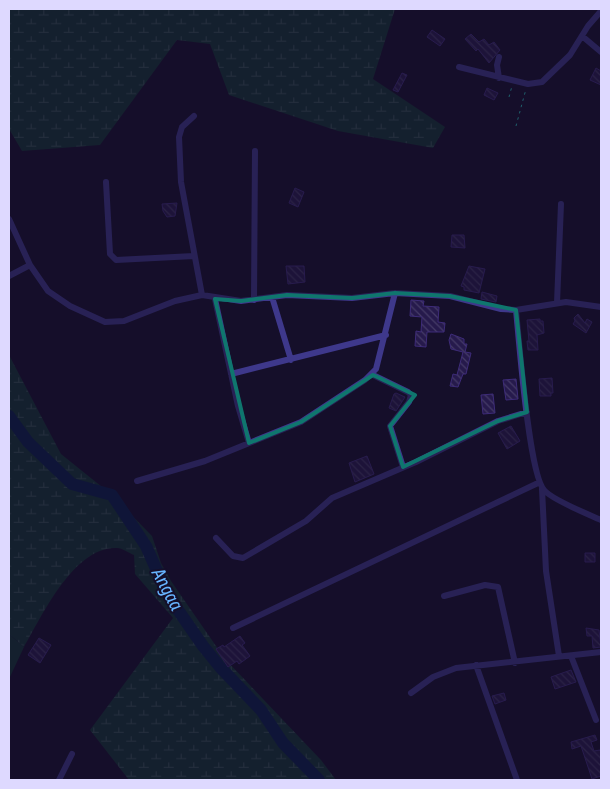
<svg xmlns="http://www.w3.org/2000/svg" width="610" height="789" viewBox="0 0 610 789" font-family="'Asap Condensed',sans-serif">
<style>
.green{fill:#123534}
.wetland{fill:url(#wetland-marsh)}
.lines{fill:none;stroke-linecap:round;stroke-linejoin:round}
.river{stroke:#081e4a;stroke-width:12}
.building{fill:url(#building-back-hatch);stroke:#3d2b79}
.path{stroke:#2ac1bd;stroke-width:1;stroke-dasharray:2.5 4;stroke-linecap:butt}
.street{stroke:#3e388b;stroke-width:6}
.marked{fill:none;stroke:#0f766e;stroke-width:4;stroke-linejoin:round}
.labels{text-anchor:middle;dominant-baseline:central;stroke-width:4;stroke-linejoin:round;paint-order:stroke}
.water-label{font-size:19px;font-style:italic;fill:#67b4ff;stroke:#150f2a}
</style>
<defs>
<pattern id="wetland-marsh" width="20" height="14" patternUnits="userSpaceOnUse" patternTransform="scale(1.25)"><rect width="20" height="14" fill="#123534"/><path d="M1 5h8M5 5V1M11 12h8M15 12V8" fill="none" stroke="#345252"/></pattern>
<pattern id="building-back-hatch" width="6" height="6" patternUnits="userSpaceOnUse" patternTransform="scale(1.25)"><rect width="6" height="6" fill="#261a4c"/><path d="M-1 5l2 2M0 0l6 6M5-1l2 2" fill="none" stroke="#453b67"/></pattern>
</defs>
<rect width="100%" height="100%" fill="#150f2a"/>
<path class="green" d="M9,634L24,647L9,679Z"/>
<path class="wetland" d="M9,9H395L373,79L445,127L433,148L338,131L229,95L210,44L177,40L100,145L22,151L9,129Z
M9,355L61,454L112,495L152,536L161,563L171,581L225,659L321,760L336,780H129L90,730L173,618L135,574L134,555C129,553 122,548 117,548C74,546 42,616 24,647L9,634Z"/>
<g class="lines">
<path class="river" d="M9,416L28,442L72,484L112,495L146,546L165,589L178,610L203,646L220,667L261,710L283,743L319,780"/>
</g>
<path class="building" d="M432,30L445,39L440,46L427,37Z
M471,34L479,42L484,39L489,45L494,42L500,50L489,63L478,49L476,51L465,39Z
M596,68L601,71V85L590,80Z
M402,73L407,75L398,92L393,90Z
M487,88L498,93L494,100L484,95Z
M295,188L304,192L298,207L289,203Z
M177,203L175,216L167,217L163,211L162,204Z
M452,235H464L465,248L451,247Z
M286,266H304L305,282L288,284Z
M469,266L485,269L479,293L464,290V287L461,286Z
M482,292L497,296L496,302L481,299Z
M411,300L424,301L423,306L439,307L438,322L445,323L444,332H427L426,347L415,346L416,331L421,332L422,317L410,316Z
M578,314L585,323L587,319L592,322L586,333L573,324L575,321L574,318Z
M540,319V321H543L544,333L537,335L538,350H528L527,341H529L527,320Z
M451,334L464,339V344H467L465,352L471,353L466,374H463L458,387L450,386L453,374L457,375L463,352L451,349L449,340Z
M552,378L553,393H551V396H540L539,379Z
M516,379L518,399L506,400L503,380Z
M396,393L405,397L396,411L389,408L394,394Z
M493,394L495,413L483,414L481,395Z
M511,426L520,441L507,449L498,433Z
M367,456L374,474L355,482L349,463Z
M585,553H595V562H585Z
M586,628L599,630L601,647L593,648L592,636H587Z
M240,636L245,643L242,645L250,656L239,664L237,661L228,667L216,649L223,645L224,647Z
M39,638L51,645L40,663L28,655Z
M571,670L576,682L555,689L551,677Z
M504,693L506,700L495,704L492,696Z
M595,735L597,740L591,742L594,751L600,750L601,753V776L592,779L581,746L572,749L571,742Z"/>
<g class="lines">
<path class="path" d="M509,97L512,86
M516,126L526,89"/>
<path class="street" d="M582,36L601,52
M499,57L497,65L499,78
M459,67L528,84L542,82L570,55L588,26L601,11
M194,116L182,127L179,137L181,182L202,295
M106,182L110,254L116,260L194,256
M9,219L30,265L48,291L70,306L105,322L124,321L175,301L202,295L241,301L287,295L352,298L395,293L450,296L501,309L516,310L566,302L601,307
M9,276L30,265
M272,297L291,360
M215,299L238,406L249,443
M254,300L255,151
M557,303L561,204
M516,310C519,340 529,474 544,490C552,500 588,514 601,520
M231,374L386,335
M373,375L408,392L411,395L409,402L390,426L403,467
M137,481L205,461L301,422L365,380L376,369L395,293
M542,489L546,571L559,656
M216,538L233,556L243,558L306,521L332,498L416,462L498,421L527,412
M444,596L485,585L498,587L515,663
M233,628L538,483
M571,656L596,720
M476,665L517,780
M411,693L433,677L456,668L601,652
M59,780L72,754"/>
</g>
<path d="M0 0H610V789H0ZM395,293L450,296L516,310L527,412L498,421L403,467L390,426L415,395L373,375L301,422L249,443L215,299L241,301L287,295L352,298Z" fill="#150f2a" fill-opacity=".55" fill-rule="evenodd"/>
<path class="marked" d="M395,293L450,296L516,310L527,412L498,421L403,467L390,426L415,395L373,375L301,422L249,443L215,299L241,301L287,295L352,298Z"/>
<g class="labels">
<g class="water-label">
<text transform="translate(168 589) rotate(62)">Angaa</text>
</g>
</g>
<rect width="610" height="789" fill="none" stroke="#ded9ff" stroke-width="20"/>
</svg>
